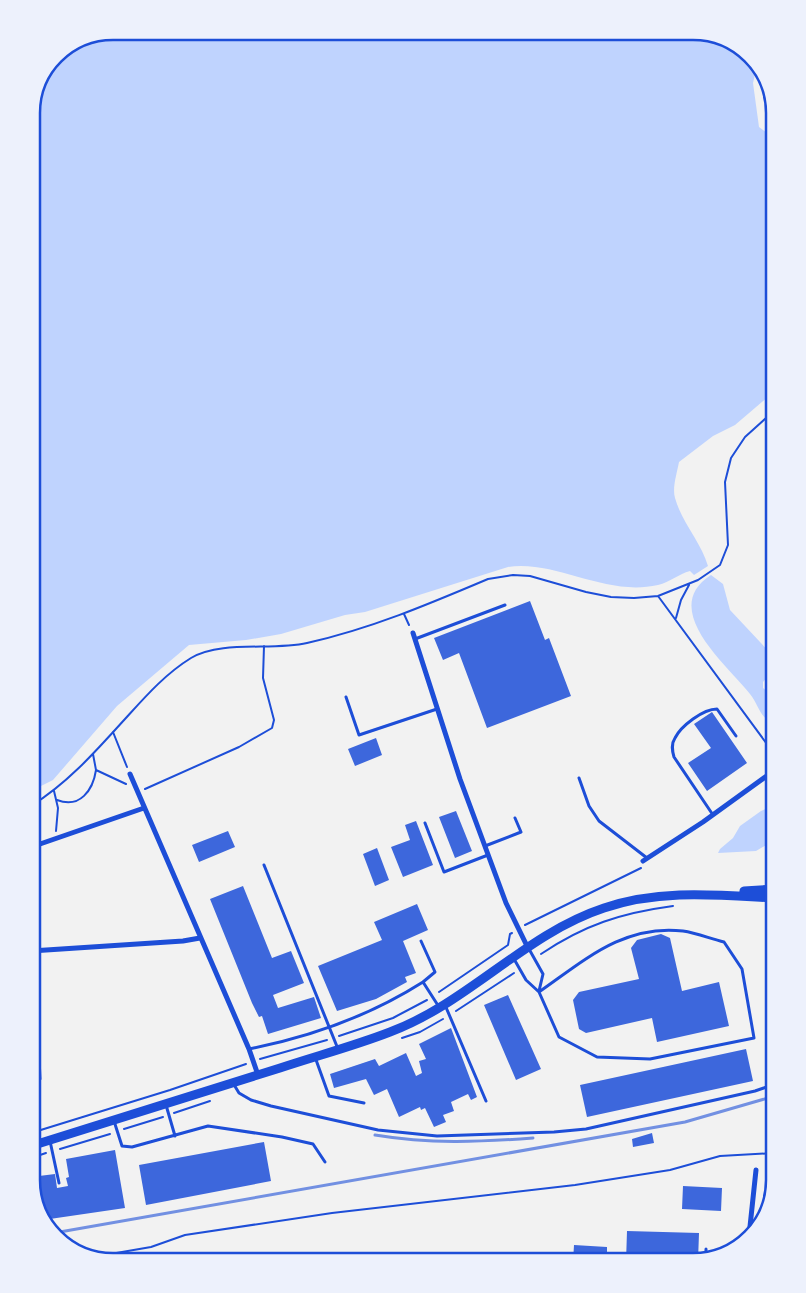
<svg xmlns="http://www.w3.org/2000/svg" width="806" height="1293" viewBox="0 0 806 1293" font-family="'Exo 2',sans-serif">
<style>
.water{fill:#bfd3fe}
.building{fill:#3d67dc}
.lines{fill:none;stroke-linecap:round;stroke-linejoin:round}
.path{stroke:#1d4ed8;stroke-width:2}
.service{stroke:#1d4ed8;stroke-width:3}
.minor{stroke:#1d4ed8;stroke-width:5}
.secondary{stroke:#1d4ed8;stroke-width:9}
.rail{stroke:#7290e2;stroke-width:3}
.rim{fill:none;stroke:#1d4ed8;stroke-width:2.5}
</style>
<rect width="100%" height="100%" fill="#f2f2f2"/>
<path class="water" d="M113,31H699L739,45L757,66L753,83L759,127L775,139V391L735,425L713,436L679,462C677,473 672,488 675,498C682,523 701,542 708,566L694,575L690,571C679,574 670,582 658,585C605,597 557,560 508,567L365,612L345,615L281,634L246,640L189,645L117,706L53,780L31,791V108L55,55Z
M711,575L723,584L730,610L775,658V668L763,682V688L768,692H775V739L773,738L775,728L773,723C759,717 759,705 750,694C727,665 658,609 711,575Z
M775,805V840L756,851L718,853L720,849L733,838L740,826L761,811Z"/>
<path class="building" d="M530,601L545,640L549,638L571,696L487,728L459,653L443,660L434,638Z
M712,712L747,763L707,791L688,763L711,748L694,724Z
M376,738L382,755L355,766L348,749Z
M456,811L472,851L455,858L439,817Z
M416,821L433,865L403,877L391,847L410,840L405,825Z
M228,831L235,847L199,862L192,845Z
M377,848L389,880L375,886L363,854Z
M243,886L272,958L291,951L304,983L273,995L278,1008L314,997L321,1018L268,1034L262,1016L259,1017L252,1003L210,899Z
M417,904L428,930L403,941L416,973L405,977L407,982L376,999L337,1011L318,966L382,940L374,922Z
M661,934L670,938L682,991L719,982L729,1026L657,1042L652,1018L586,1033L579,1029L573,1000L579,992L639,979L631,948L637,940Z
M767,977H775V1056H767Z
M508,995L541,1069L516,1080L484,1005Z
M451,1028L477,1097L471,1100L468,1094L451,1102L454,1111L443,1115L446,1122L434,1127L425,1108L421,1110L420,1107L399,1117L387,1089L374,1095L366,1079L334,1088L330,1074L375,1059L379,1066L406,1053L416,1076L422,1073L419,1061L426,1059L419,1044Z
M746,1049L753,1081L587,1117L580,1085Z
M652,1133L654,1143L633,1147L632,1139Z
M264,1142L271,1181L146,1205L139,1165Z
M115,1150L125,1208L43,1220L40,1217L31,1177L55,1174L57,1188L68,1186L66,1178L69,1177L66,1159Z
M683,1186L722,1188L721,1211L682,1209Z
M627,1231L699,1233L698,1261L626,1262Z
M574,1245L607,1247V1262H573Z"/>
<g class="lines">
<path class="path" d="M658,596L775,755
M404,614L409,625
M676,618L681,600L689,585
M113,732L127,767
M93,754L96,770L126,784
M145,789L239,747L272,728L274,720L263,678L264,646
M54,791L58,808L56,831
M57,800C80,809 93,790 96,770
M31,806C68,783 96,751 125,719C145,697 165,674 191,658C222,640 272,651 307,643C370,629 429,604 488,579L513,575L530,576L586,592L611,597L634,598L658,596L698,580L720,565L728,545L725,482L731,458L745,437L775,410
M525,925L641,868
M541,954C584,925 621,913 673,906
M439,992L508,945L510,934L512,933
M456,1011L514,973
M339,1036L393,1018L427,1000
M402,1038L420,1032L443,1019
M260,1059L327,1040
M174,1113L210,1101
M124,1129L163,1117
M31,1133L170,1090L246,1064
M60,1149L110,1134
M31,1158L46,1153
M93,1257L151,1247L185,1235L332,1213L575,1185L670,1170L720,1156L775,1153"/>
<path class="service" d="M415,639L505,605
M346,697L359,735L437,709
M579,778L589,806L599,821L647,858
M713,815L674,757C672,750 671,744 675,738C681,726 703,709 717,709L736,736
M425,823L444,872L488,855
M485,846L521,832L515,818
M264,865L338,1049
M421,941L435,972L423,982
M529,949L543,974L539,991
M514,959L526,980L539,992L559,1037L597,1057L650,1059L754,1038L742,969L724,942C711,939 697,933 683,931C624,924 585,960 539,992
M445,1005L486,1101
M249,1049C310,1037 371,1015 423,982L439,1007
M315,1057L329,1096L364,1103
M233,1083L239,1093L251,1100L271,1106L378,1130L437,1136L554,1132L586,1129L755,1091L775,1084
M166,1105L175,1136
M114,1121L122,1146L132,1147L208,1126L282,1137L313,1144L325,1162
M50,1141L59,1183
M706,1259V1249"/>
<path class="minor" d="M413,633L460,779L506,903L528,948
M130,774L249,1049L258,1075
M31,845L40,844L144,808
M643,861L703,822L775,770
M31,905L39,1079
M31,951L183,941L200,938
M749,1236L756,1170"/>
<path class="secondary" d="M744,891L775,889
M31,1146C114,1120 197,1094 280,1068C316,1056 354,1046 390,1032C468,1003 525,934 604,908C660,889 717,895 775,898"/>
<path class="rail" d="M375,1135C429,1144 479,1142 533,1138
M54,1233L685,1122L775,1096"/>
</g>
<path d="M0 0H806V1293H0ZM113 40H693A73 73 0 0 1 766 113V1180A73 73 0 0 1 693 1253H113A73 73 0 0 1 40 1180V113A73 73 0 0 1 113 40Z" fill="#edf1fc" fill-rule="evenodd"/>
<path class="rim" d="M113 40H693A73 73 0 0 1 766 113V1180A73 73 0 0 1 693 1253H113A73 73 0 0 1 40 1180V113A73 73 0 0 1 113 40Z"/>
</svg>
